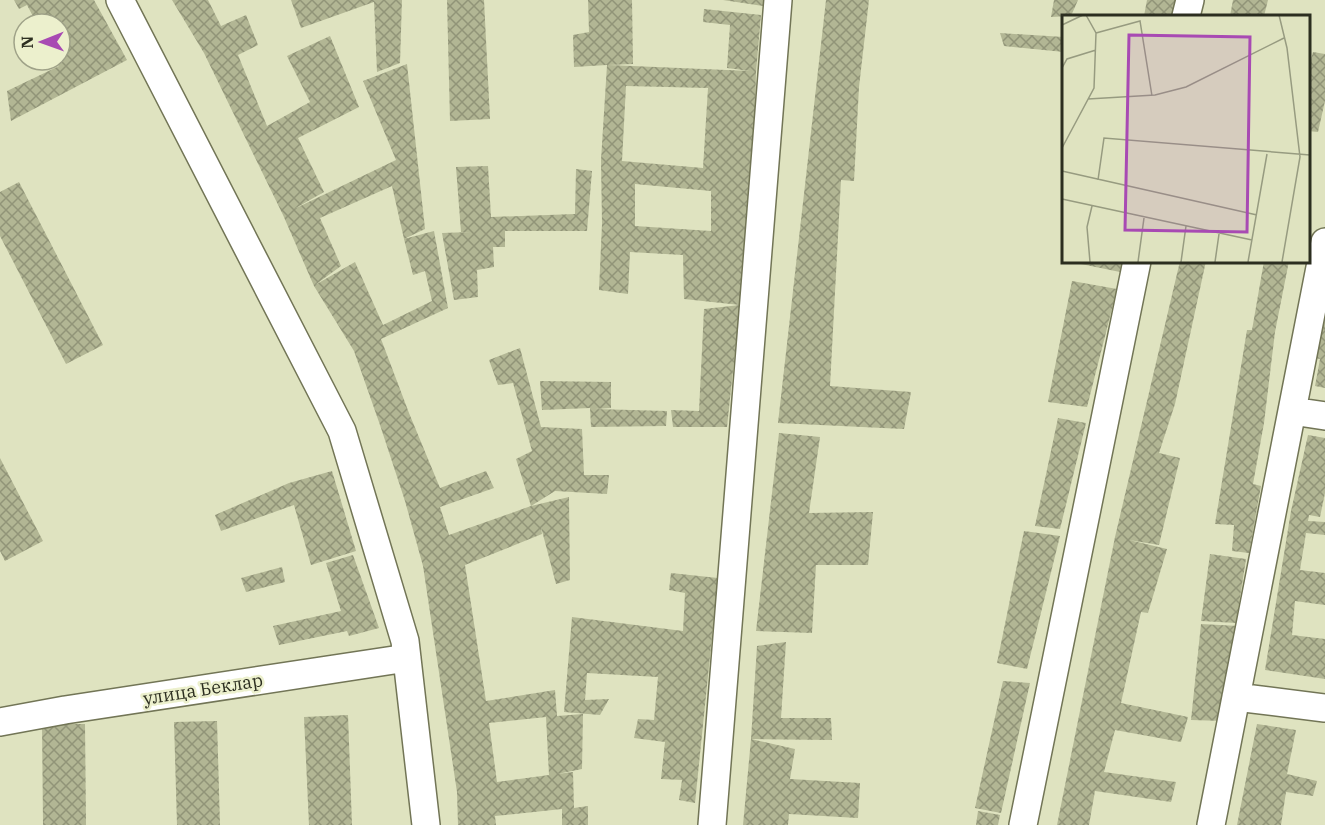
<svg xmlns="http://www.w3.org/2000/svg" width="1325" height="825" viewBox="0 0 1325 825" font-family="'IBM Plex Serif',serif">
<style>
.building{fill:url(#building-cross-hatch);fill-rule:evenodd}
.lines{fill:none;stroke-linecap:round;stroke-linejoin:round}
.street-casing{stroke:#727556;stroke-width:30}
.street{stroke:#fff;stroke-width:27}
.labels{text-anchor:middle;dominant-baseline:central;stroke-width:5;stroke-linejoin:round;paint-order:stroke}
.street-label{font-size:18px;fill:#2c2e20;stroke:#ecf0cd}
.inset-road{fill:none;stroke:#979b80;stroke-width:1.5}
.view{fill:#a84ab3;fill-opacity:0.15;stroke:#a84ab3;stroke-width:3}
.inset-edge{fill:none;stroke:#2c2e20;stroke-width:3}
</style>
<defs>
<pattern id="building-cross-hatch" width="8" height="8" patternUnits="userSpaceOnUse" patternTransform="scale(1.5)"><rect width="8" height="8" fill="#b2b694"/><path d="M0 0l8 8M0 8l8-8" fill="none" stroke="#919478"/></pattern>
</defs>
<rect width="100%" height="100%" fill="#dfe3c0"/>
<path class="building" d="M14,0H94L127,60L11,121L7,91L59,66L56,60H60V24H37L27,5L19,9Z
M172,0H208L221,26L246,15L258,45L238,55L267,126L310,102L287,56L330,36L359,107L298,138L324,192L294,209L396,160L363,81L407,64L425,229L404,239L392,186L320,218L341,266L315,285L355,262L383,325L432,301L425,271L413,275L404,239L434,231L448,308L381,339L409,413L440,488L486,471L494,488L440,507L449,535L531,506L516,459L532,451L513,383L498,385L489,360L520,348L541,427L582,429L584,475H609L607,494L555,491L531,506L569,497L570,580L556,584L541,527L542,534L465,565L486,701L555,690L557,716L583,714L582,769L557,774L573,772L574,808L588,806V825H562V809L495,816L496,825H458L457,792L423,566L405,501L380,425L354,351L314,286L283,215L204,53ZM546,717L549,775L497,782L489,723Z
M291,0H402L400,63L377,72L374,2L301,28Z
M447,0H484L490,119L450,121Z
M588,0H632L633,64L609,65L750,71L727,68L730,25L703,22L704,9L761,15L756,72L754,172L745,233L740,305L684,299L683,255L630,252L628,294L599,290L602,224L601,160L607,65L574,67L573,35L589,32ZM626,86L708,88L703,168L622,161ZM635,184L711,191V231L635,226Z
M723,0H764L763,6Z
M826,0H869L859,87L854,181L841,180L830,386L911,392L904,429L778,423Z
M1054,0H1078L1071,16L1051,17Z
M1147,0H1178L1175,16H1144Z
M1233,0H1268L1264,16H1230Z
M1000,33L1064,37V52L1004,46Z
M1313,52L1325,54V101L1318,132L1308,131V70Z
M488,166L491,217L575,214L576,169L592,171L587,231H505V247H493L494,267L477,270L478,297L454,300L442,233L471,232H461L456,167Z
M19,182L103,345L66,364L0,236V192Z
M1082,261H1122L1120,272L1081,264Z
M1180,261H1206L1175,404L1159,453L1180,458L1159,545L1129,540L1167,549L1148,613L1141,612L1121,703L1188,717L1181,742L1115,730L1104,772L1176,782L1171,802L1095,791L1089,825H1057L1115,537Z
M1264,261H1289L1275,332L1264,423L1253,484L1261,486L1249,553L1232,551L1234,525L1215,524L1247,330H1252Z
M1072,281L1117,289L1087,407L1048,402Z
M740,305L727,427H673L671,410L699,411L704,309Z
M1325,309V388L1315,386L1320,359L1315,358Z
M540,381L611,382V408L595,409L667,411L666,426L591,427L590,408L542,410Z
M1058,418L1086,423L1060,529L1035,526Z
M779,433L820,437L809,513L873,512L868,565H816L812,633L756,631Z
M1308,435L1325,438V493L1320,517L1309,515L1308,521L1325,522V535L1306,533L1300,570L1325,573V605L1295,601L1292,635L1325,639V679L1265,670L1291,511Z
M0,458L43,541L5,561L0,551Z
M332,471L356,551L311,565L294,505L221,531L215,515L289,483Z
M1024,531L1060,536L1027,669L997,663Z
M1210,554L1246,559L1236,623L1201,621Z
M353,555L379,628L349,636L347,631L279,645L273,626L341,611L326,563Z
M282,567L285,582L246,592L241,578Z
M671,573L718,578L695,803L679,800L682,780L661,779L665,742L634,738L638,719L654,720L658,677L587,673L585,700L609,699L600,715L564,712L572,617L683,631L685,593L669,590Z
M1201,624L1239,626L1224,721L1191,720Z
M786,642L781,718H831L832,740L751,739L757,646Z
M1003,681L1030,683L1001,813L975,808Z
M348,715L352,825H309L304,717Z
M217,721L220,825H177L174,722Z
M42,724H85L86,825H43Z
M1257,724L1296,730L1287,774L1317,781L1313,796L1286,792L1281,825H1237Z
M751,739L795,749L790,779L860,783L858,818L789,814L788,825H743Z
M978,811L1000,815L998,825H976Z"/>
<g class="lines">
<defs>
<path id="street" d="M120,0L342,431L405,641L426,825
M1186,16L1190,0
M1292,411L1325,416
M1236,697L1325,708
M0,722L65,710L407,658
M712,825L778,0
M1023,825L1137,261
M1211,825L1325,242"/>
</defs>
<use href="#street" class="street-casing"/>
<use href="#street" class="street"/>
</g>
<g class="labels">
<g class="street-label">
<text transform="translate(203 689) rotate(-9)">улица Беклар</text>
</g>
</g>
<g transform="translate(1062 15)">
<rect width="248" height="248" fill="#dfe3c0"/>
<path class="inset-road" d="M217,0L225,33L238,142L220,247M0,10L21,0M34,18L78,6L90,81M0,53L5,44L34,35M26,84L93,80L124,72L222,23M0,133L32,73L34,18L24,0M0,156L195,200M36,165L42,123L248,140M0,184L190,225M28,247L25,212L30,191M76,247L82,203M119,247L124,211M153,247L157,219M186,247L205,139"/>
<path class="view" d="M67,20L188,22L185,217L63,215Z"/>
<rect width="248" height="248" class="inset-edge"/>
</g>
<g transform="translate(42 42) rotate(269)"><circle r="28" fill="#ecf0cd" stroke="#9fa288" stroke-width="1.5"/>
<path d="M0-4.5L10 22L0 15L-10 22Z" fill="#a84ab3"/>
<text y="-9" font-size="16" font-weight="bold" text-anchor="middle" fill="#2c2e20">N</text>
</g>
</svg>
